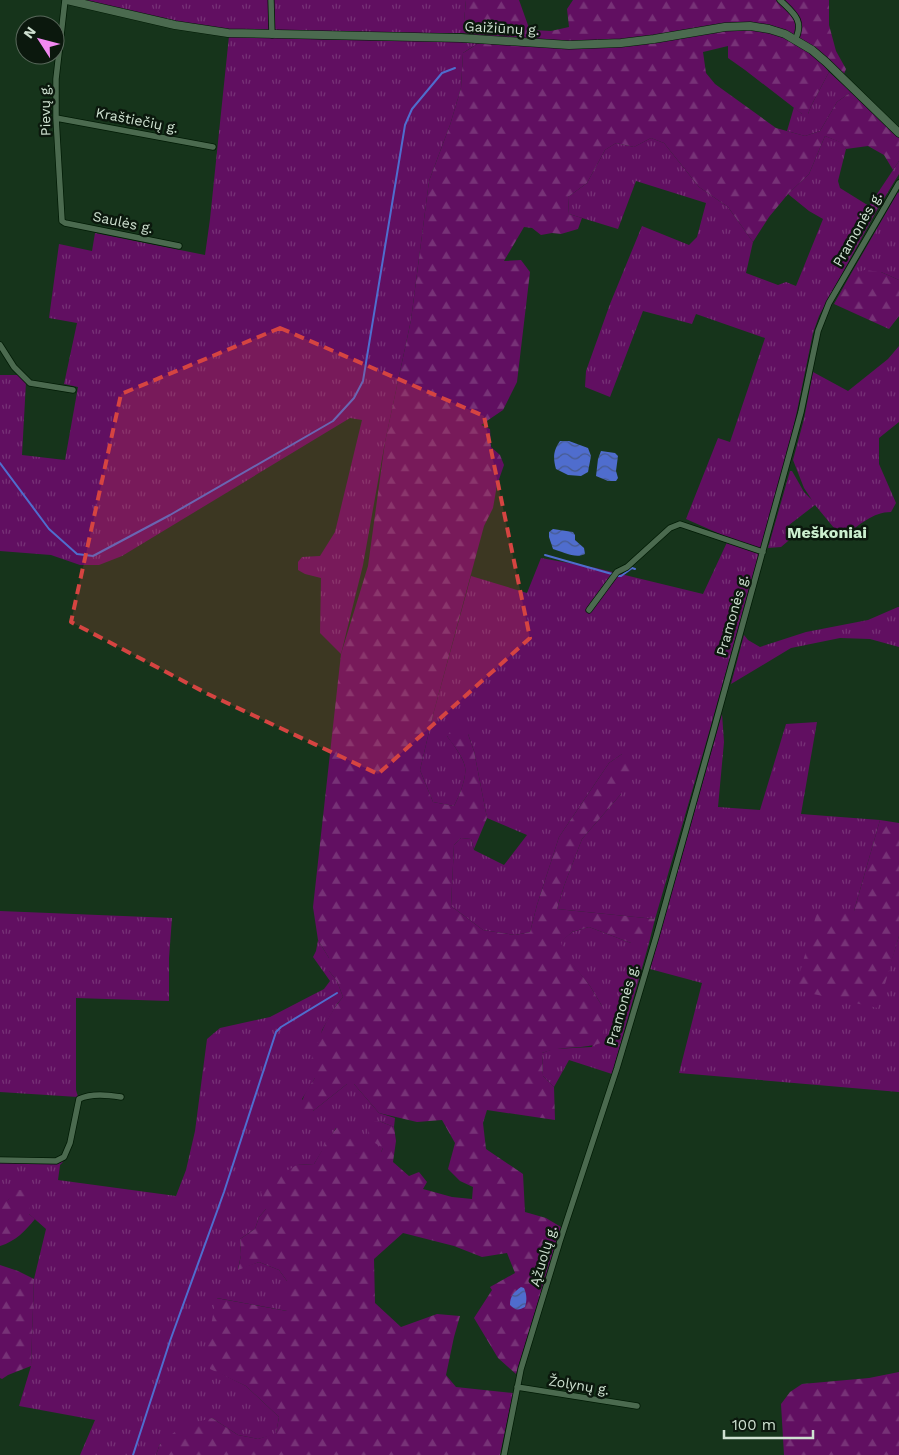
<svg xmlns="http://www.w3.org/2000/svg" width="899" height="1455" viewBox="0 0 899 1455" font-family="'Work Sans',sans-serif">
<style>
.grass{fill:url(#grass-tufts)}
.forest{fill:url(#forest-firs)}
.water{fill:url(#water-waves)}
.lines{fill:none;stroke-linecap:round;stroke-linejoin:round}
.stream{stroke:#4f6dce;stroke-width:2}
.minor-casing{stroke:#001b05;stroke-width:7}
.secondary-casing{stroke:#001b05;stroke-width:9}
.minor{stroke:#4b6a4f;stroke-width:5.5}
.secondary{stroke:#4b6a4f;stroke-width:8}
.marked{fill:#d54441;fill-opacity:0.2;stroke:#d54441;stroke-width:4;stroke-dasharray:10 6;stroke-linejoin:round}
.labels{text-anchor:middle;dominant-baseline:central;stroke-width:5;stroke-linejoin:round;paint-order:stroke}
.street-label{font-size:14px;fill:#cfe1d1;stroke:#0b180d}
.quarter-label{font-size:16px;font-weight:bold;fill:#cbefcf;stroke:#0b180d}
</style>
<defs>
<pattern id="grass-tufts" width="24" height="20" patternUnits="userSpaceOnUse" patternTransform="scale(1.25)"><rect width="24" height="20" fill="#610f61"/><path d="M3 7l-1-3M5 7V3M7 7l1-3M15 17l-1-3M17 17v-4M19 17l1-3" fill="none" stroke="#773277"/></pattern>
<pattern id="forest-firs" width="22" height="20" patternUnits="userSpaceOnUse" patternTransform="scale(1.25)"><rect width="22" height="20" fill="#610f61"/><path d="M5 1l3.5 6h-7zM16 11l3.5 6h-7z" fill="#773277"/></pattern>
<pattern id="water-waves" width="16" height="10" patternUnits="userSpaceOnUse" patternTransform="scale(1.25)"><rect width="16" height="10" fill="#4f6dce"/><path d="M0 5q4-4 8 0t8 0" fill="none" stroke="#475b8e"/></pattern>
</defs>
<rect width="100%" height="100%" fill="#16341b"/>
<path class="grass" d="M81,0H466L463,33L339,34L230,29L182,24Z
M229,36L338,40L458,41L479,43L469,49L463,53L461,88L450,125L429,181L411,320L385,442L363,565L341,654L320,633L321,578L305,574L298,570V562L302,557L320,556L335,532L362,420L350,418L122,556L99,565H80L51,555L0,551V375H20L26,382L22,455L65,460L78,387L64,384L77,323L49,318L59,244L92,251L95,233L205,255L210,219Z
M829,72L851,92L837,102L820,131L805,136L787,131L794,107L802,114H808L811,106Z
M825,136L843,143L846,149L838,181L840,188L869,206L899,161V174L877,210L819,316L813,333L797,411L789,446L708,736L655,919L557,909L564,886L582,839L621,794L622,754L609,763L559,837L537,905L530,932L515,935L483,930L451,906L454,845L461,838L471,839L474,850L504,865L527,835L487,818L474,751L468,734L447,736C453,744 463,757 465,767C467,777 459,797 454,806L433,802L420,770L433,715L471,576L527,593L541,558L596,568L703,594L729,538L686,519L718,438L730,442L765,338L696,314L692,324L643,311L610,397L585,387L586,371L610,304L642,226L689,245L697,237L706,203L636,181L618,229L569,214L568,197L587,183L605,150L616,143L634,147L651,138L664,143L699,187L728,207L753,242L746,273L778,285L786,282L796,286L823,219L809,211L788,194L809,174Z
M898,192L899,193V280L881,272L848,279Z
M899,346V422L879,438V464L896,503L891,512C873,512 859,525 845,536L839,534L815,505L789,525L794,536L781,547L768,548L790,471H792L804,492L812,500L804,488L793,460L804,419L813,372L848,391L888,359Z
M898,607H899V647L870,639L840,638L791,648L731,684L744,635L748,640L760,647L806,632L868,620Z
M722,714L724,742L718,807L760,810L786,724L817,722L801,814L880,820L854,911L877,1007L899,936V1092L679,1073L702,983L650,969Z
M0,911L172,918L169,958V1001L76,998V1090L78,1097L0,1092Z
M589,927L631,943H649L612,1074L569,1060L554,1087L543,1076L542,1053L553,1049L592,1047L602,1006L590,986L563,953L560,942L572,932Z
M318,940L329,958V971L337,981L343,997L337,1004L322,1030L315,1078L302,1099L313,1111L347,1084H354L379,1113L395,1118L394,1127L379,1121L383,1148L381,1152L355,1154L336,1128L314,1164L297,1165L266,1209L259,1217L255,1229L240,1239L241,1255L238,1269L259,1262L279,1270L287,1281V1311L217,1298L210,1368L246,1386L279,1417L276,1434L258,1439L238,1435L212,1418L160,1444L156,1455H80L95,1420L19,1406L31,1366L34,1279L46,1229L11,1198L5,1202H0V1159L56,1161L64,1157L63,1162L60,1165L58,1180L176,1196L186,1170L195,1131L207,1039L220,1028L270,1017L324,989L330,981L313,957L316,951Z"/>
<path class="forest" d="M466,0H519L529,28L531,30L551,31L569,27L567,9L573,0H829V25L836,51L846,69L844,74L829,60L824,65L829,72L811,106L808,114H802L745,70L728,58V46L703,52L706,73L715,84L776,128L805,136L820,131L837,102L851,92L899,138V161L893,170L884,155L868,146L846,149L842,143L825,136L809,174L788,194L769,217L753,242L728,207L699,187L664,143L651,138L634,147L616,143L605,150L587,183L568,197L569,214L582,218L578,229L561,234L552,233L541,235L532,228L524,227L504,261L521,260L530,272L517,382L503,410L481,425L490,429L491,447L500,455L504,465L497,485L493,508L484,526L433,715L420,770L433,802L454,806C459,797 467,777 465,767C463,756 453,745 447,736L455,725L468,734L474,751L487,818L474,849L471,839L461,838L454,845L451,906L483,930L515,935L530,932L537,905L559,837L609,763L622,754L633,765L621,794L582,839L564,886L557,909L655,919L649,943H631L589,927L572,932L561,942L564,953L590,986L602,1006L604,1042C583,1050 563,1045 542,1053L543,1076L554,1087L555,1120L487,1110L483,1123L486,1149L523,1174L525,1212L546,1218L561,1227L516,1374L498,1358L474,1318L492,1290L490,1287L515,1273L507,1253L482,1257L454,1246L403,1233L374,1259L375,1303L401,1327L437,1314L460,1316L454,1337L446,1375L456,1387L513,1393L500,1455H156L160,1444L182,1426L212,1418L238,1435L258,1439L276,1433L279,1417L246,1386L210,1369L207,1348L216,1298L287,1311V1281L279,1270L259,1262L238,1270L241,1255L240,1239L255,1229L259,1217L266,1209L261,1192L268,1181L297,1165L314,1164C323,1149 330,1133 343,1122L352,1123L357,1131L355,1154L372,1148L381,1152L383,1148L370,1140L368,1123L379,1121L394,1127L396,1141L393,1162L409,1176L419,1172L427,1182L423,1189L452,1197L472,1199L473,1187L460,1181L448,1169L455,1143L442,1120L417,1122L379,1113L354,1084H347L313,1111L303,1114C299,1099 307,1090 315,1078L309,1067C317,1042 325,1018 343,997L337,981L329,971V958L318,940L313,907L341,654L368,566L385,442L411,320L429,181L450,125L461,88L463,53L479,43L475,35L463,33Z
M864,270L881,272L899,280V316L889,329L834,304L848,279Z
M880,820L899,823V936L878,1008L795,990L817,912L854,911Z
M16,1190H31L29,1214L35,1219C25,1231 16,1241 0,1246V1202C8,1202 12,1197 16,1190Z
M0,1265L18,1271L34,1279L31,1366L8,1375L2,1379L0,1378Z
M899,1372V1455H784L781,1404L790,1392L802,1384L869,1378Z"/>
<path class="water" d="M560,441H569L588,448L591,456L588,472L581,476L568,475L556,469C553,458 553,451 560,441Z
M601,451L615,453L618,456L616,471L618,478L616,481H608L596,476L598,459Z
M553,529L573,532L575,535V540L584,548L585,554C576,559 563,552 553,549L549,537V532Z
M521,1287L524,1288C527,1295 527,1300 525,1307C518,1311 515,1310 510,1305C510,1296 514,1292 521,1287Z"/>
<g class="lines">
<path class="stream" d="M0,463L49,529L77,554L93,556L170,515L333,421L354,398L363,381L405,125L412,109L442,73L455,68
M545,555L612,574
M617,576H621L632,568L635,569
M133,1455L170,1341L224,1192L276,1032L281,1027L337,993"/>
<defs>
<path id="minor" d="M65,0L56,79V118L62,221L65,223L179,246
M271,0L272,35
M780,0C793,13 805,20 795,40
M56,118L213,147
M0,345L14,367L30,383L73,390
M589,610L617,572L627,567L670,528L680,524L763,552
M0,1160L56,1161L64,1157L70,1143L79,1099C92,1093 108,1095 121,1097
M517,1387L637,1406
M504,1455L521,1369L560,1241L617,1068L656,937L712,736L801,412L818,331L829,303L899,183"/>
<path id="secondary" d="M67,0L175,25L228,33L461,38L569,45L621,43L654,39L725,27L750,26L769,29L785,34L812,50L826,62L899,133"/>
</defs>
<use href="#minor" class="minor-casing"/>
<use href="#secondary" class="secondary-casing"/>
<use href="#minor" class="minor"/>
<use href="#secondary" class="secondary"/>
</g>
<path class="marked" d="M280,328L484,416L530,638L378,774L208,694L71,622L121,394Z"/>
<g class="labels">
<g class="street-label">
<text transform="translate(502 28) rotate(3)">Gaižiūnų g.</text>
<text transform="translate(45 110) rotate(-91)">Pievų g.</text>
<text transform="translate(137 120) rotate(11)">Kraštiečių g.</text>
<text transform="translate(123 222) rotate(12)">Saulės g.</text>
<text transform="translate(857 229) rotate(-60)">Pramonės g.</text>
<text transform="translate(732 615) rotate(-74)">Pramonės g.</text>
<text transform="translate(622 1005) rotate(-74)">Pramonės g.</text>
<text transform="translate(543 1256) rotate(-73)">Ąžuolų g.</text>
<text transform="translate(579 1385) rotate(9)">Žolynų g.</text>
</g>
<g class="quarter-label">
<text x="827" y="532">Meškoniai</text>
</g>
</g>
<g transform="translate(40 40) rotate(306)"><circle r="24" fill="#0b180d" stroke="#59685b"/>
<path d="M0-4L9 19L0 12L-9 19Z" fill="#f389f1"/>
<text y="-8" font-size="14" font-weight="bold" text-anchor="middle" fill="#cfe1d1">N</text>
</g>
<path d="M724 1430v8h89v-8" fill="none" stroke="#cfe1d1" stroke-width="2.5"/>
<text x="732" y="1430" font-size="15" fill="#cfe1d1" stroke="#0b180d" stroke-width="4" paint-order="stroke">100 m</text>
</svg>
